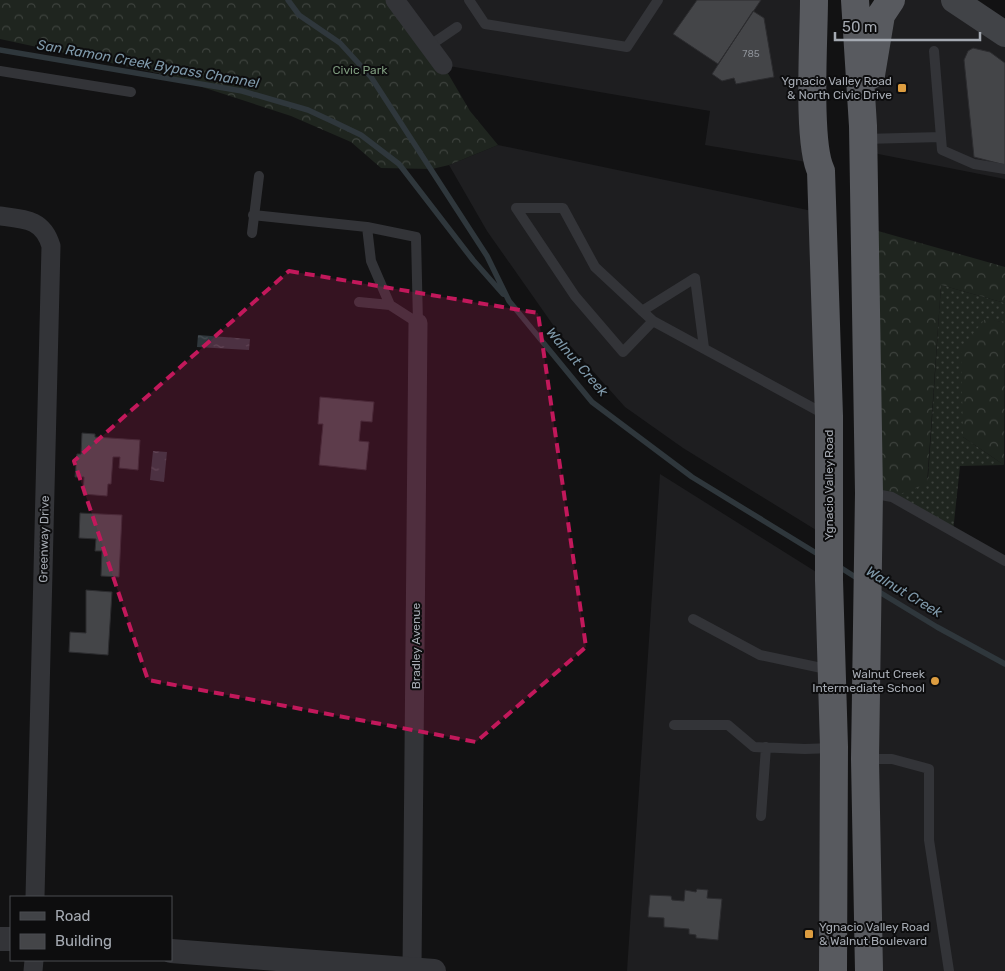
<svg xmlns="http://www.w3.org/2000/svg" width="1005" height="971" viewBox="0 0 1005 971" font-family="Rubik,sans-serif">
<style>
.built{fill:#1e1e20}
.grass{fill:url(#grass-dots)}
.forest{fill:url(#forest-crowns)}
.water{fill:url(#water-ripples)}
.lines{fill:none;stroke-linecap:round;stroke-linejoin:round}
.stream{stroke:#2f373c;stroke-width:5.5}
.building{fill:#444548;stroke:#2c2c2f}
.service{stroke:#333438;stroke-width:10}
.minor{stroke:#333438;stroke-width:19}
.tertiary{stroke:#333438;stroke-width:24}
.secondary{stroke:#414347;stroke-width:26}
.trunk{stroke:#585a5f;stroke-width:28}
.marked{fill:#c2185b;fill-opacity:0.2;stroke:#c2185b;stroke-width:4;stroke-dasharray:10 6;stroke-linejoin:round}
.poi-dot{fill:#dd9d40;stroke:#0d0d0e;stroke-width:2}
.labels{text-anchor:middle;dominant-baseline:central;stroke-width:4;stroke-linejoin:round;paint-order:stroke}
.number-label{font-size:10px;fill:#8d9198}
.park-label{font-size:12px;fill:#7e9b7e;stroke:#0d0d0e}
.poi-label{font-size:12px;fill:#a5aab2;stroke:#0d0d0e;text-anchor:end}
.street-label{font-size:12px;fill:#a5aab2;stroke:#0d0d0e}
.water-label{font-size:14px;font-style:italic;fill:#7f99aa;stroke:#0d0d0e}
</style>
<defs>
<pattern id="grass-dots" width="8" height="8" patternUnits="userSpaceOnUse" patternTransform="scale(1.25)"><rect width="8" height="8" fill="#1f251f"/><path d="M2 2h.1M6 6h.1" fill="none" stroke="#3d423d" stroke-width="1.8" stroke-linecap="round"/></pattern>
<pattern id="forest-crowns" width="20" height="18" patternUnits="userSpaceOnUse" patternTransform="scale(1.25)"><rect width="20" height="18" fill="#1f251f"/><path d="M2 6a3 3 0 1 1 6 0M12 15a3 3 0 1 1 6 0" fill="none" stroke="#3d423d"/></pattern>
<pattern id="water-ripples" width="26" height="14" patternUnits="userSpaceOnUse" patternTransform="scale(1.25)"><rect width="26" height="14" fill="#2f373c"/><path d="M2 4q2-2 4 0t4 0M15 11q2-2 4 0t4 0" fill="none" stroke="#4a5156"/></pattern>
</defs>
<rect width="100%" height="100%" fill="#121213"/>
<path class="built" d="M396,0H814L818,164L705,145L710,111L443,65Z
M891,0H954L1005,34V179L863,151V126Z
M498,145L822,213L829,538L683,448L625,407L558,332L487,231L449,165Z
M660,474L829,580L833,971H627Z
M869,493L892,497L1005,561V971H869Z"/>
<path class="grass" d="M941,285L1005,303V323L986,319L963,437L1004,465L960,466L953,532L892,497L928,478Z"/>
<path class="forest" d="M0,0H395L443,65L470,111L498,145L449,165L432,169L381,168L351,142L291,116L162,74L0,39Z
M864,227L1005,267V303L941,285L927,484L892,497L869,493Z
M986,318L1005,323L1004,465L963,437L961,348Z"/>
<path class="water" d="M198,335L250,339L249,350L197,347Z
M153,451L167,452L164,482L150,480Z"/>
<g class="lines">
<path class="stream" d="M288,0L299,15L340,43L371,77L487,256L509,301L592,402L692,477L821,556
M0,50L242,91L308,110L336,123L361,135L399,164L473,260L503,294
M838,566L860,580
M876,590L937,627L1005,664"/>
</g>
<path class="building" d="M697,0H761L718,64L673,34Z
M753,11L764,18L774,77L736,84L734,78L722,81L712,74Z
M973,48L990,52L1005,63V165L974,157L964,60L968,51Z
M320,397L374,402L372,422L361,421L359,441L369,442L366,470L319,465L323,424H318Z
M82,433L95,434V437L140,440L138,470L119,468L120,457H113L111,484H108L107,496L83,494L84,477H75L77,454H81Z
M80,513L122,515L119,577L101,576L102,551H95L96,539L79,538Z
M86,590L112,592L108,655L69,652L70,632L86,633Z
M697,889L708,890L707,898L722,899L718,940L696,938V935L689,934V929L664,927V918L648,917L650,895L671,896L672,900L684,901L685,890L696,892Z"/>
<g class="lines">
<path class="service" d="M469,0L485,24L627,47L658,0
M429,46L457,27
M934,51L942,150L974,164L1005,169
M0,71L131,92
M864,139L941,137
M253,215L367,227L416,237L418,323
M367,227L371,261L390,305L418,323
M252,233L259,176
M359,302L390,305
M642,311L695,278L704,348
M653,321L595,267L563,208H516L575,296L623,352L653,321L826,415
M870,493L892,497L1005,561
M693,619L760,655L831,670
M674,725H728L754,747L805,749L833,748
M866,759H892L929,769V840L949,971
M761,816L766,747"/>
<path class="minor" d="M395,0L443,65
M0,216C25,219 43,219 51,246L35,897
M412,969L418,323
M33,971L34,960"/>
<path class="tertiary" d="M0,939H11
M171,951L434,971"/>
<path class="secondary" d="M954,0L1005,34"/>
<path class="trunk" d="M814,0C814,37 807,143 821,171L829,416V580L834,747L833,971
M855,0L863,126L869,493L865,759L869,971
M871,75L881,15L891,0"/>
</g>
<path class="marked" d="M289,271L538,313L586,647L476,742L148,680L74,461Z"/>
<g class="poi-dot">
<rect x="897" y="83" width="10" height="10" rx="2.5"/>
<circle cx="935" cy="681" r="5"/>
<rect x="804" y="929" width="10" height="10" rx="2.5"/>
</g>
<g class="labels">
<g class="number-label">
<text x="751" y="54">785</text>
</g>
<g class="park-label">
<text x="360" y="70">Civic Park</text>
</g>
<g class="poi-label">
<text x="892" y="81">Ygnacio Valley Road<tspan x="892" dy="14">&amp; North Civic Drive</tspan></text>
<text x="925" y="674">Walnut Creek<tspan x="925" dy="14">Intermediate School</tspan></text>
<text x="819" y="927" text-anchor="start">Ygnacio Valley Road<tspan x="819" dy="14">&amp; Walnut Boulevard</tspan></text>
</g>
<g class="street-label">
<text transform="translate(829 485) rotate(-90)">Ygnacio Valley Road</text>
<text transform="translate(44 539) rotate(-89)">Greenway Drive</text>
<text transform="translate(416 646) rotate(-90)">Bradley Avenue</text>
</g>
<g class="water-label">
<text transform="translate(148 64) rotate(10)">San Ramon Creek Bypass Channel</text>
<text transform="translate(577 362) rotate(49)">Walnut Creek</text>
<text transform="translate(904 592) rotate(31)">Walnut Creek</text>
</g>
</g>
<rect x="10" y="896" width="162" height="65" fill="#0d0d0e" stroke="#4a4c50"/>
<rect x="20" y="912" width="25" height="8" fill="#414347" stroke="#4a4c50"/>
<text x="55" y="921" font-size="15" fill="#a5aab2">Road</text>
<rect x="20" y="934" width="25" height="15" fill="#444548" stroke="#4a4c50"/>
<text x="55" y="946" font-size="15" fill="#a5aab2">Building</text>
<path d="M835 32v8h145v-8" fill="none" stroke="#a5aab2" stroke-width="2.5"/>
<text x="842" y="32" font-size="15" fill="#a5aab2" stroke="#0d0d0e" stroke-width="4" paint-order="stroke">50 m</text>
</svg>
